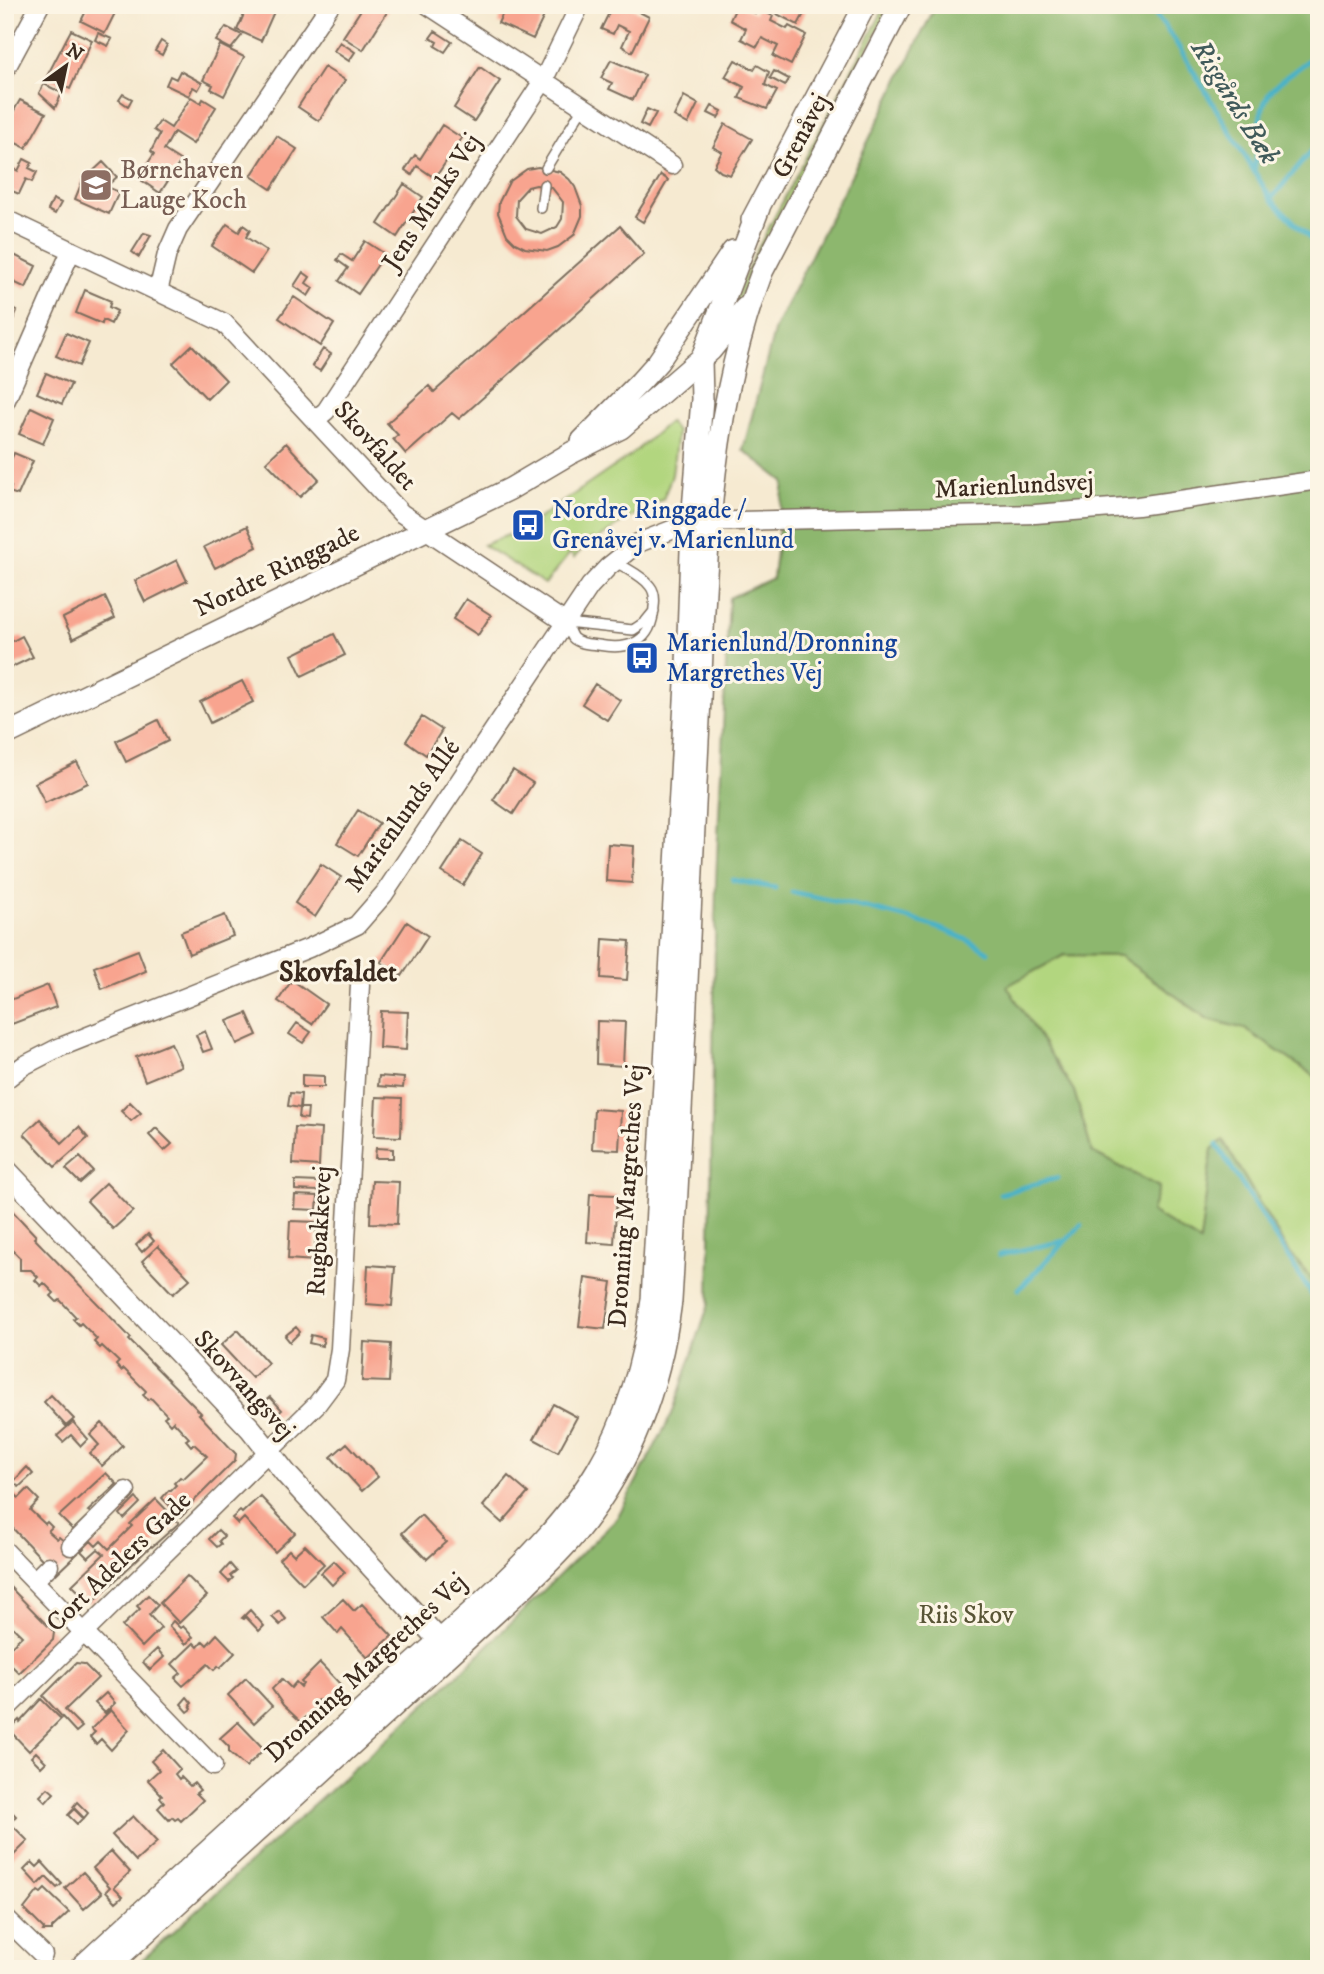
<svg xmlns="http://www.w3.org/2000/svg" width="1324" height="1974" viewBox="0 0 1324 1974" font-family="'IM FELL DW Pica',serif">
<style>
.green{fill:#b2d67f;stroke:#76804e;stroke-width:2}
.forest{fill:#8db76e;stroke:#647046;stroke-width:2}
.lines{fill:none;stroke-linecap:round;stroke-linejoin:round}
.stream{stroke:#4ab2c8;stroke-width:5}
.building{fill:#f8a48f;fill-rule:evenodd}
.service-casing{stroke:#7c6d5d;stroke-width:12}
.minor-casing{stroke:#7c6d5d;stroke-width:21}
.tertiary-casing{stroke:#7c6d5d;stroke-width:24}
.service{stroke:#fff;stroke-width:9}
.minor{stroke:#fff;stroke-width:18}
.tertiary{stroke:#fff;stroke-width:21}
.labels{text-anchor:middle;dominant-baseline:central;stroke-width:6;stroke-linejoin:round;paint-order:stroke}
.street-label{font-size:26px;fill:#3b2a1e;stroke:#fcf5e5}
.education-label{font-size:26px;fill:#785e54;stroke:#fcf5e5;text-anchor:start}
.transit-label{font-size:26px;fill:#164399;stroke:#fcf5e5;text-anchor:start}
.park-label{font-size:26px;fill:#595536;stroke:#fcf5e5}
.water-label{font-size:28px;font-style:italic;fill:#405a5a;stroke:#fcf5e5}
.neighbourhood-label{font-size:28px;font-weight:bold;fill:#3b2a1e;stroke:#fcf5e5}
</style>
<rect width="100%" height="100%" fill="#fcf5e5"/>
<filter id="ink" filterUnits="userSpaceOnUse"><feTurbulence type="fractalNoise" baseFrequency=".0143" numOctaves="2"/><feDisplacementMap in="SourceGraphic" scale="14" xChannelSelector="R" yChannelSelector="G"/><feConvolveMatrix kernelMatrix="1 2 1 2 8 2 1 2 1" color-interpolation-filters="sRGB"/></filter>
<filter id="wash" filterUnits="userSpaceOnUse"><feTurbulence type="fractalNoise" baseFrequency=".00686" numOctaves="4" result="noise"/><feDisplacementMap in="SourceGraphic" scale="28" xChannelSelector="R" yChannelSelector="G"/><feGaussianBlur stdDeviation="1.57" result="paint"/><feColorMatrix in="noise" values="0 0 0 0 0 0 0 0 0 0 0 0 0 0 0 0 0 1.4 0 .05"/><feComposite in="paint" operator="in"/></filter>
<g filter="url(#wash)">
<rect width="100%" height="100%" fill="#f6ead1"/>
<path class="green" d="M886,5H891L758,258L737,303L735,301L736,296L754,256Z
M669,422L677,432L672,475L663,499L624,521L596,541L592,538L574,558L570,553L545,584L483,545L518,531L521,534L537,525L535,521L631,455Z
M1064,955L1120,956L1208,1019L1245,1029L1319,1079V1287L1287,1250L1223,1141L1212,1150L1200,1242L1151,1212L1159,1187L1092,1152L1074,1091L1006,986Z"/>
<path class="forest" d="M936,5H1319V1079L1245,1029L1208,1019L1120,956L1064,955L1007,986L1074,1091L1092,1152L1159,1187L1151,1212L1200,1242L1212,1149L1223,1140L1287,1250L1319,1287V1969H132L462,1671L617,1518L672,1414L709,1303L716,880L729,598L773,578L784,482L743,450L775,328Z"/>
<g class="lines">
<path class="stream" d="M1149,5L1175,41L1271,199L1319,247
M1316,5L1319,38
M1254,170C1260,144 1255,117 1269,94C1281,74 1315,64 1319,44
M1271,199L1319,142
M733,880L775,888
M792,892C852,906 937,918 988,952
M1217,1145L1319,1306
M1000,1194L1057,1178
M999,1255L1064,1241
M1019,1289L1081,1225"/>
</g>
<g id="blocks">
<path class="building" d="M89,5H119L105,33L81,21Z
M248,5H277L261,41L237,30Z
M364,5H383L389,9L363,50L343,37Z
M507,5H525L545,14L533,39L498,23Z
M535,5H557L553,14Z
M613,5H626L649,17L632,52L622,46L629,31L617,25L613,34L601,29Z
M737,5L755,13L757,8L773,16L771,21L787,29L789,26L806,35L791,65L773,56L778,46L762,38L757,47L741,39L746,29L730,20Z
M779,5H797L806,10L798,25L775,13Z
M226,27L242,35L231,49L216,41Z
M71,30L92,40L70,89L46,78Z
M435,31L452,42L445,52L435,46L437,42L430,38Z
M98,33L112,39L108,46L95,40Z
M161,41L167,45L162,55L155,51Z
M340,42L355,52L349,61L334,51Z
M220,45L244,57L224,96L211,89L213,85L203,80Z
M611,60L645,75L633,100L609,89L612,83L601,78Z
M735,60L754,70L757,65L769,72L765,85L777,91L767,109L739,98L744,87L725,77Z
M324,67L345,80L319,121L298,107Z
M480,67L500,81L474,121L454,108Z
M180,71L202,83L198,90L193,87L189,96L166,85L170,76L176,79Z
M774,71L789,79L785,86L770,78Z
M44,84L62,93L55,108L39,93Z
M123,94L132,99L128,106L119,100Z
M684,96L698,104L688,124L674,116Z
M191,97L201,103L203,99L216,107L193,144L174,132L164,150L181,161L160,193L138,178L154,154L151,151L160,134L154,130L160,121L171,128Z
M20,100L46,113L26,148L14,142L5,160L7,129L5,126Z
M712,106L722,111L718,118L708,113Z
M647,109L656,113L648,128L640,124Z
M725,124L752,139L730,175L721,172L714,166L722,152L713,147Z
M442,125L462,138L435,178L417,166L412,175L405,170L415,155L420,159Z
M277,136L297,149L271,189L251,176Z
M24,159L32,163L29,168L37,172L32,182L26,179L19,194L5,188V164L18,171Z
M103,162L117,177L109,184L90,174Z
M538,167L560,172L569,179L575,187L582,206V216L574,235L558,247L547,251L525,248L515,243L507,235L498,213L499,202L509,182L527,169ZM536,185L552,188L563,202L562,219L557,227L542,234L526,229L516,216L517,199L528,187Z
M661,175L668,180L643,222L635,217Z
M84,177L119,192L109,214L75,199Z
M404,184L423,197L397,237L378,224Z
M53,199L61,203L55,214L48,210Z
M227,224L239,232L243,225L250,230L246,237L267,251L252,273L212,246Z
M620,226L644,254L459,419L452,413L406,454L393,439L398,435L387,423L429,386L434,392Z
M144,233L151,235L139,257L132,252Z
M365,241L385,254L358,294L339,281L348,268L337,260L341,254L352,261Z
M10,253L36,266L26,288L5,278V263Z
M303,272L310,277L306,283L313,288L308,296L294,286Z
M85,290L111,301L109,307L117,311L111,324L103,320L102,324L76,313Z
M294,297L334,324L320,346L279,318Z
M5,305L17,311L5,338Z
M66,333L89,343L79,366L56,356Z
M192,345L226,380L207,399L173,363Z
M323,349L331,354L320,371L312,366Z
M46,373L71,384L62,404L37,393Z
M31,407L54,418L43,444L19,434Z
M286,443L319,479L300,497L266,462Z
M14,453L33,461L18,495L9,492L11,487L6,485L9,478L5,477V473Z
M247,526L257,547L215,568L204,547Z
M177,560L187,581L145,602L135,581Z
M105,597L115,618L73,639L63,618Z
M466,599L491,615L478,635L453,619Z
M334,634L345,655L302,676L292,655Z
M22,636L33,657L8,669L5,663V645Z
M242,681L253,702L210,723L200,702Z
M595,684L620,700L607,720L582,704Z
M422,717L442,730L426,755L406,741Z
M158,720L168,741L126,762L116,741Z
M77,762L88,783L45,803L35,783Z
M513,770L533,783L513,814L493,800Z
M358,810L379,823L358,856L337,843Z
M462,841L482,854L463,885L442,872Z
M608,844L634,846L632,883L606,881Z
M321,864L341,877L315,917L295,903Z
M225,915L233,936L189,954L181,932Z
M407,922L428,936L402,976L381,962Z
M603,939L630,941L627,980L601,978Z
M138,950L146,971L102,989L94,967Z
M292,980L326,1004L312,1024L278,1001Z
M48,985L56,1007L12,1024L5,1002Z
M381,1011L408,1012L406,1050L379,1048Z
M247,1013L257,1035L237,1044L227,1021Z
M597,1021L625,1022L623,1066L596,1064Z
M297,1023L311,1032L303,1043L289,1034Z
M205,1031L212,1049L203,1052L196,1035Z
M171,1043L181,1066L145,1081L136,1057Z
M302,1075L324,1076V1087H302Z
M379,1076L404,1078L403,1088L378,1086Z
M290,1093L301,1094L300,1108H308L307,1119L299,1118L300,1108L288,1106Z
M376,1097L402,1098L401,1137L374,1136Z
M130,1102L141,1113L131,1121L121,1111Z
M1319,1106V1126L1313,1119L1315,1109Z
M594,1109L621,1111L619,1150L592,1149Z
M40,1119L62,1143L79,1127L88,1138L55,1167L24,1134Z
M295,1127L321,1129L319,1166L293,1164Z
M156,1128L172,1144L164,1151L149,1135Z
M376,1148L393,1149V1158H375Z
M80,1157L93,1171L80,1183L66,1169Z
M295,1181L319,1182V1191L295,1190Z
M372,1181L399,1182L397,1224L370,1223Z
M106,1183L133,1211L113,1229L87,1201Z
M590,1194L617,1195L614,1244L587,1242Z
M295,1195L318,1196L317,1210L294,1209Z
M5,1203L36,1236L34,1238L131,1338L129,1340L201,1413L199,1414L236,1454L235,1460L188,1507L190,1508L181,1517L162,1498L169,1490H171L176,1485L174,1483L180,1477L183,1479L207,1456L194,1444L191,1446L186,1440L189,1438L173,1421L170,1424L164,1417L167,1415L151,1398L148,1400L143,1395L146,1391L124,1369L121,1371L116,1365L119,1362L102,1346L100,1348L94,1342L97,1339L81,1323L79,1325L73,1319L76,1317L60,1300L57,1302L51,1296L54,1293L44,1283L41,1286L35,1280L38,1277L31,1270H20V1258L5,1243Z
M290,1221L317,1222L314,1261L288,1259Z
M148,1234L154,1241L142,1252L136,1245Z
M158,1246L190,1279L173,1294L142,1261Z
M368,1265L395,1267L392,1306L366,1304Z
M585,1278L612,1282L605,1329L579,1326Z
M296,1327L300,1332L290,1342L285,1336Z
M238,1330L268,1363L252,1378L221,1345Z
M311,1335L324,1338L322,1346L309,1343Z
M364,1342L391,1344L389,1382L362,1381Z
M51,1395L74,1419L66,1426L44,1402Z
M270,1397L282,1410L275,1416L263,1403Z
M553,1404L577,1417L558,1452L534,1439Z
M73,1422L88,1439L81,1446L71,1435L63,1442L57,1436Z
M102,1423L123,1446L102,1466L90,1453L99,1445L90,1435Z
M347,1443L378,1477L362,1491L331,1457Z
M27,1467L33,1474L19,1487L13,1482Z
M106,1473L117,1484L88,1511L91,1513L73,1530L59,1516Z
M508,1476L528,1493L502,1523L483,1506Z
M5,1485L19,1498L28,1489L39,1500L30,1510L45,1524L47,1522L52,1527L48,1531L57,1539L59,1537L78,1553L56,1574L5,1520Z
M260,1496L295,1533L275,1552L244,1518L238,1524L232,1518L240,1511L242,1513Z
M136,1498L140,1503L124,1519L120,1514Z
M156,1499L179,1523L152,1547L151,1546L91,1604L72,1585L104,1554L98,1549L88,1558L81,1551L91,1541L96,1546L101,1541L109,1549L132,1526L130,1524Z
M421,1515L446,1542L427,1559L402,1533Z
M218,1530L224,1536L219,1541L221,1544L217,1547L209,1539Z
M305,1545L324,1564L303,1584L279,1559L289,1550L294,1555Z
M334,1561L345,1572L332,1585L321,1573Z
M230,1564L236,1571L230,1576L233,1578L229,1582L221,1574Z
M187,1576L207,1596L179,1623L160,1603Z
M5,1582L54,1632L53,1640L19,1673L9,1663L5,1666V1652L22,1636L5,1620Z
M148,1595L158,1605L149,1615L161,1628L142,1647L122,1626L140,1609L137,1606Z
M343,1599L354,1611L362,1604L392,1636L368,1658L342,1629L338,1634L323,1617Z
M250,1610L264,1626L259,1631L246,1617L244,1619L242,1618Z
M279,1611L286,1619L280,1625L272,1617Z
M173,1621L180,1628L183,1626L193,1637L186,1644L169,1626Z
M217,1634L235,1653L220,1668L218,1666L214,1670L208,1664L183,1686L175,1678L181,1673L172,1664L194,1643L198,1647L203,1641L207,1645Z
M157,1649L164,1657L150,1670L143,1662Z
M76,1663L84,1664L98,1678L65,1710L82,1727L76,1732L43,1696Z
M320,1663L341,1685L322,1704L318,1700L315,1702L318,1706L301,1722L283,1705L272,1689L282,1679L291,1688L296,1682L301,1687L303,1684L301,1682Z
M246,1678L272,1706L254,1723L228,1695Z
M106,1693L115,1703L105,1713L95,1703Z
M187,1697L192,1703L190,1705L192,1709L188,1712L181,1704Z
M41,1699L61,1719L29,1751L9,1730L19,1720L20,1722Z
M111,1710L129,1730L111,1750L101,1739L96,1744L90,1737L95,1732L91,1729Z
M238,1722L264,1749L246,1767L229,1752V1747L220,1738Z
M163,1750L180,1769L175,1774L179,1779L181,1777L190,1786L194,1783L200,1790L196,1793L203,1800L181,1821L178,1818L175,1820L172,1817L169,1820L158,1808L164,1802L160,1797L162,1795L148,1780L159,1770L151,1761Z
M36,1752L46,1762L41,1767L31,1757Z
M48,1788L54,1793L46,1802L40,1796Z
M77,1802L88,1813L84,1818L73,1807Z
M74,1809L83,1818L77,1824L68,1815Z
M12,1812L16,1816L10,1823L28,1841L10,1859L5,1854V1818Z
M133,1816L157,1842L136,1861L112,1835Z
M111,1851L130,1872L114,1887L123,1896L116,1902L106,1891L110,1887L93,1868Z
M32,1862L37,1867L42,1862L62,1884L57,1888L46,1877L38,1885L24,1870Z
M83,1872L102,1893L84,1909L65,1888Z
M45,1889L69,1912L52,1928V1931H43L44,1929L24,1909L38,1891L41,1893Z"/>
</g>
</g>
<g filter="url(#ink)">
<use href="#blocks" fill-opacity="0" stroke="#7c6d5d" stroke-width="2"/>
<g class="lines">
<defs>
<path id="service" d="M546,168L583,107
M541,208L544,185
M615,561C626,569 642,575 650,586C655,592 655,600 654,607C652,642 630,651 598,645C590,644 579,644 573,638C570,634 568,627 566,623L633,630L645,622L654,611"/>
<path id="minor" d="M428,5L672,165
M5,70L40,5
M5,219L224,323L401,513L566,623
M158,292L167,254L178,229L330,5
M5,402L71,251
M316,419L326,411L543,81L580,5
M5,1080L23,1066L58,1048L309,948L357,925L384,894L590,586L608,567L638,543L692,522L1035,514L1138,506L1319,480
M71,1546L126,1491
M5,1551L213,1766
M34,1581L49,1566
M5,1710L317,1404L335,1380L340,1349L360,985
M5,1918L43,1955"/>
<path id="tertiary" d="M752,220L865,5
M582,441L640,382L658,362L733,251
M5,735L510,489L571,453L621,428L711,350L745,308
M5,1169L251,1429L287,1475L439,1640
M79,1969C183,1873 288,1778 392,1683C460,1621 550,1549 597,1470C628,1418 644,1360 652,1300L687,665L692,522L702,399L701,360L759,208
M106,1969L525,1586C543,1568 562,1551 577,1532C632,1465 660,1386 671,1301C682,1115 689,928 698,741C706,585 705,420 762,272L901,5"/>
</defs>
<use href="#service" class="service-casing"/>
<use href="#minor" class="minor-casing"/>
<use href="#tertiary" class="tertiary-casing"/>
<use href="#service" class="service"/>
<use href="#minor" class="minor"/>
<use href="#tertiary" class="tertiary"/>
</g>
</g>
<defs>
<symbol id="school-square" viewBox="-11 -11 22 22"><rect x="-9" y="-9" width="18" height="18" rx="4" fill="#8d6e63" stroke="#fcf5e5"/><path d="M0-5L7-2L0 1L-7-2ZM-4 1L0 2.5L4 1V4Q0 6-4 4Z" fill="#fff"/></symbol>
<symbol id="bus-square" viewBox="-11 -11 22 22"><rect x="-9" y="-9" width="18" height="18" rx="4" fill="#1a4fb4" stroke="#fcf5e5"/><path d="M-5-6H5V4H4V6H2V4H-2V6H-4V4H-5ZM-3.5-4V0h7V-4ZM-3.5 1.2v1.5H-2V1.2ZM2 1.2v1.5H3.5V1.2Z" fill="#fff"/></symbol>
</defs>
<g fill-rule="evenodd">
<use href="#school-square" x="77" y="166" width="38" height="38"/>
<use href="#bus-square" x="509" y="506" width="38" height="38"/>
<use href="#bus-square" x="623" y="639" width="38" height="38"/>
</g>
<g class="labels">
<g class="street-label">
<text transform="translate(801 136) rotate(-62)">Grenåvej</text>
<text transform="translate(432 202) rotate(-57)">Jens Munks Vej</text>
<text transform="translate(375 446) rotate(48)">Skovfaldet</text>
<text transform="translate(1014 486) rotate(-3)">Marienlundsvej</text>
<text transform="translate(277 571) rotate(-26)">Nordre Ringgade</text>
<text transform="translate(403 816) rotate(-55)">Marienlunds Allé</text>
<text transform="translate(627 1196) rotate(-86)">Dronning Margrethes Vej</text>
<text transform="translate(320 1231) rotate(-87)">Rugbakkevej</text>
<text transform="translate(244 1385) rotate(48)">Skovvangsvej</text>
<text transform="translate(119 1562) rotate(-44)">Cort Adelers Gade</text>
<text transform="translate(366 1668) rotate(-43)">Dronning Margrethes Vej</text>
</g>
<g class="education-label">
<text x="120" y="170">Børnehaven<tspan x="120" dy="30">Lauge Koch</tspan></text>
</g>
<g class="transit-label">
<text x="552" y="510">Nordre Ringgade /<tspan x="552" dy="30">Grenåvej v. Marienlund</tspan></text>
<text x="666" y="643">Marienlund/Dronning<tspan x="666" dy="30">Margrethes Vej</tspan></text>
</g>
<g class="park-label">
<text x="966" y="1615">Riis Skov</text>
</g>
<g class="water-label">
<text transform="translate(1235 102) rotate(58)">Risgårds Bæk</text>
</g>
<g class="neighbourhood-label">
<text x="338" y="972">Skovfaldet</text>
</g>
</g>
<rect width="1324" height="1974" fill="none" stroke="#fcf5e5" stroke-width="28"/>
<g transform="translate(66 66) rotate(33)" stroke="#fcf5e5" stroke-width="5" paint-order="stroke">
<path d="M0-5L12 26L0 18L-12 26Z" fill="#3b2a1e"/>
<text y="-10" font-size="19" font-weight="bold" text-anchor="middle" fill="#3b2a1e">N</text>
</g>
</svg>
